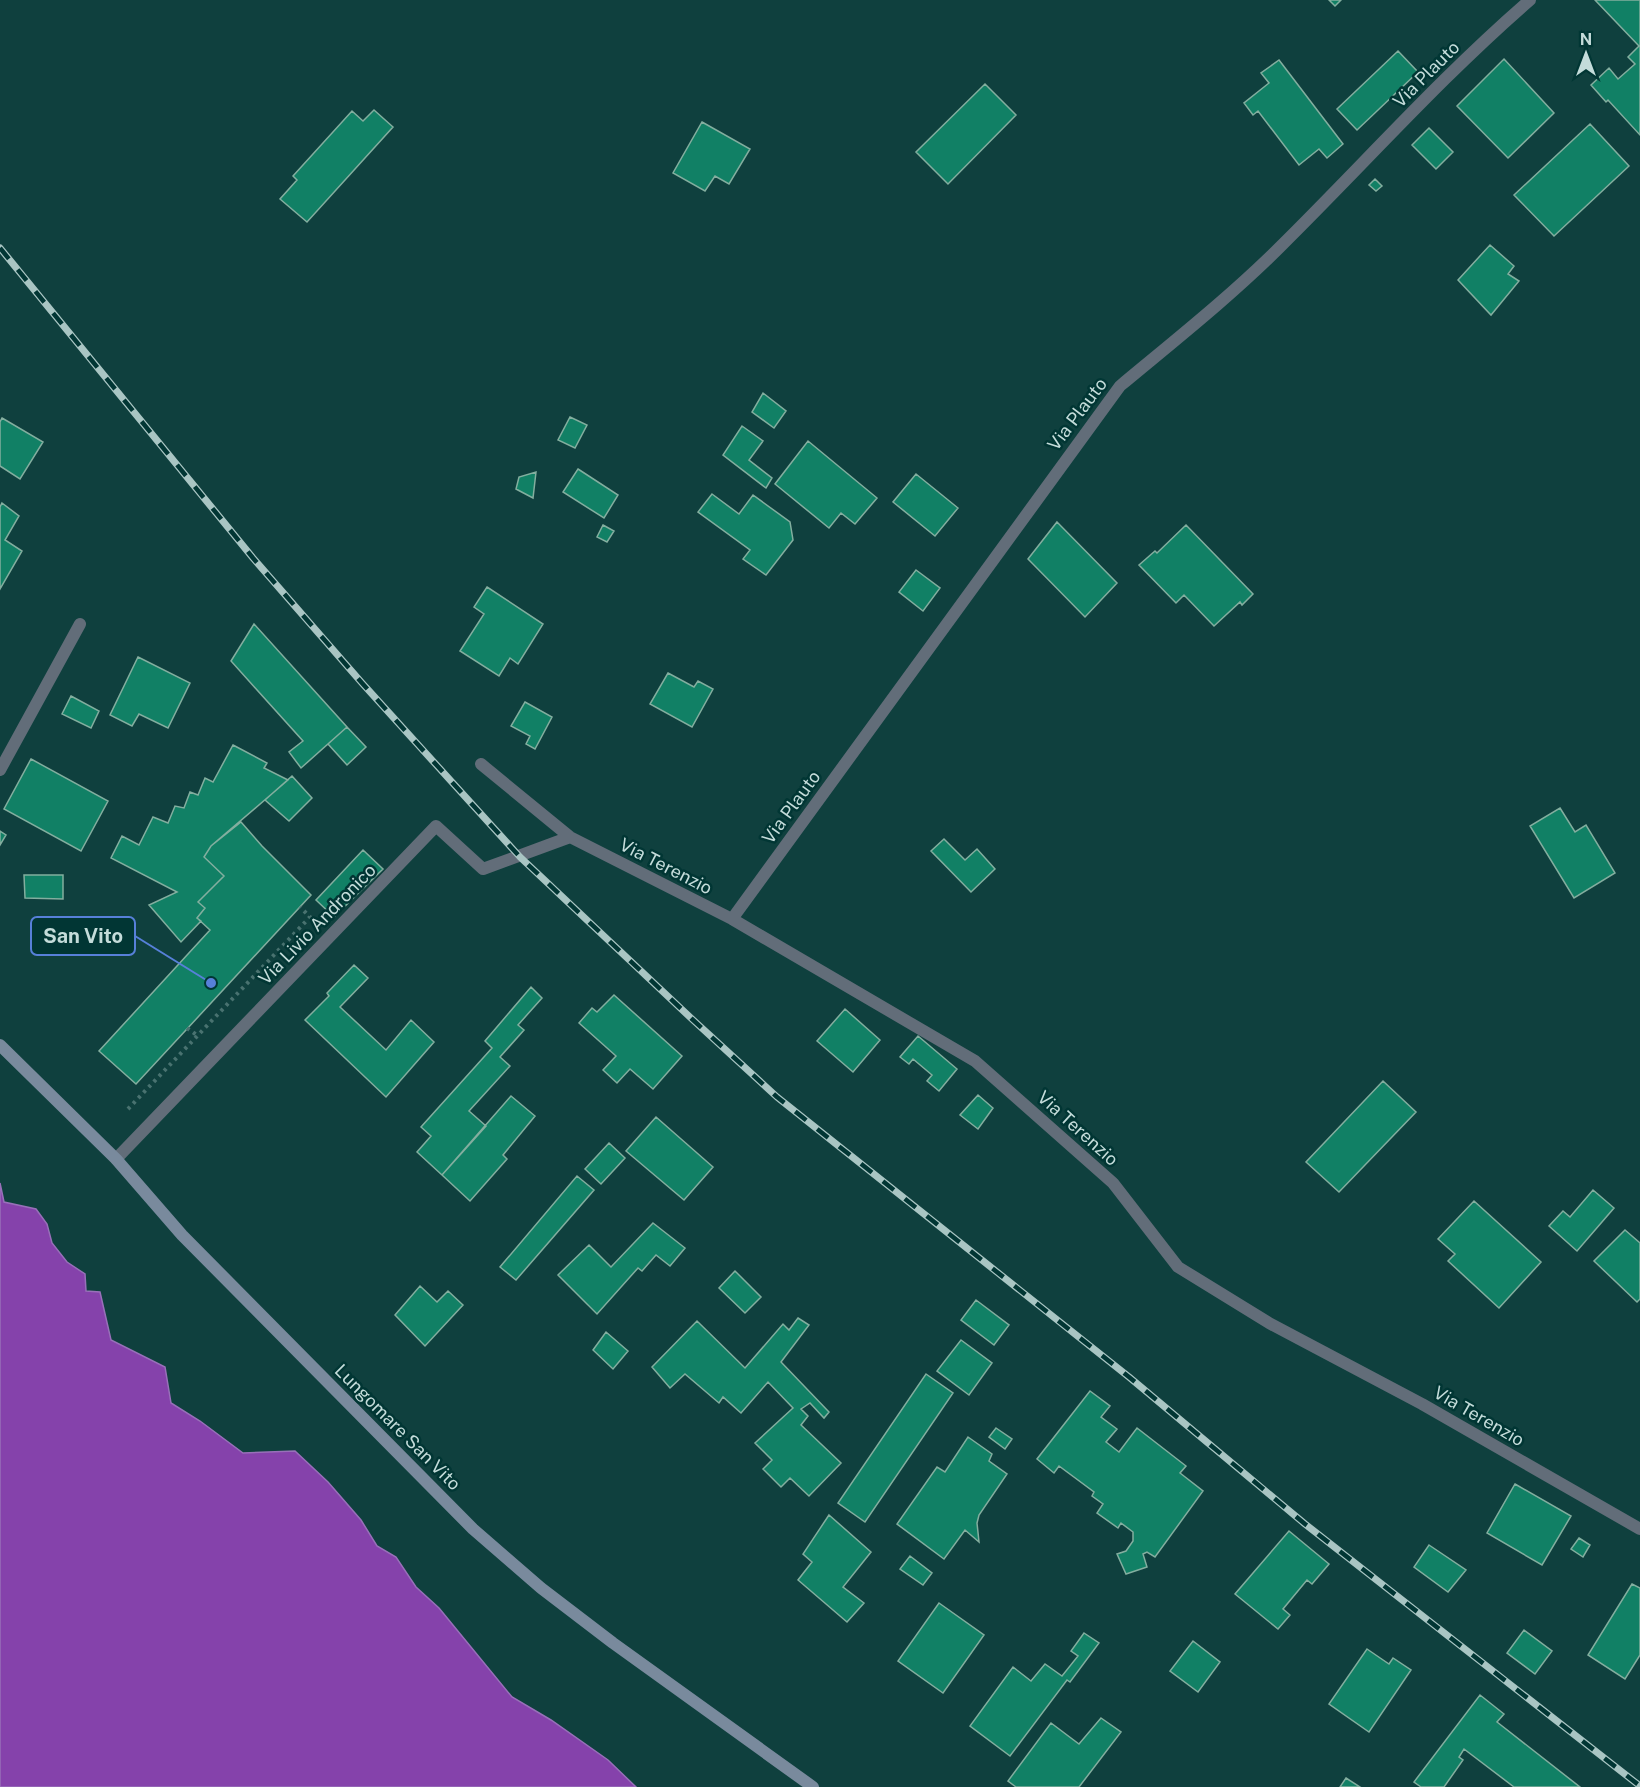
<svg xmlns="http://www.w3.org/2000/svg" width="1640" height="1787" viewBox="0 0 1640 1787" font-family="'Public Sans',sans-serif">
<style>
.water{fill:#8542ab;stroke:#9870b9;stroke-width:1.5}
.building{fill:#118065;stroke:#83ae9f;stroke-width:1.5}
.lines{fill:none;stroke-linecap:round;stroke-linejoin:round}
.path{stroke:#497270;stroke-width:4;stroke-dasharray:3 4.5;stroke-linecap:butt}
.street{stroke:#626d79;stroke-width:12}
.secondary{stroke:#798a9d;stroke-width:12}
.rail-casing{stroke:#a9c5c3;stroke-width:7}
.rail{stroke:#013634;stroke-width:4.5;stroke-dasharray:14;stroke-linecap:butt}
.labels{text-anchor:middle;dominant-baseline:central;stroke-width:5;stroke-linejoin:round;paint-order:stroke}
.street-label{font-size:18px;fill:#c4dcda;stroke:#013634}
.leader{fill:none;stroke:#5780d9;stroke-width:2}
.callout-dot{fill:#5780d9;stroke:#013634;stroke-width:2}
.callout{fill:#013634;stroke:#5780d9;stroke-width:2}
.callout-label{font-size:20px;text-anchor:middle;font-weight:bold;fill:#c4dcda}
</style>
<rect width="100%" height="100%" fill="#0f403e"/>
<path class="water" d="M0,1183L4,1202L36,1209L47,1224L52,1243L67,1262L85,1274L86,1291L100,1292L111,1340L165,1367L171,1403L200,1421L243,1453L295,1451L328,1482L361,1520L377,1546L396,1557L416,1587L439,1608L512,1697L551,1720L608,1760L636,1787H0Z"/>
<path class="building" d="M1329,0H1341L1335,6Z
M1595,0H1640V135L1608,100L1606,102L1591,85L1609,68L1618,79L1635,64L1628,57L1639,46Z
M1398,51L1418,72L1357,130L1337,109Z
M1504,59L1554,113L1508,158L1457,106Z
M1279,60L1343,144L1327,158L1319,149L1299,165L1258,111L1253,115L1244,103L1269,83L1261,73Z
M985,84L1016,115L948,184L916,152Z
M374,110L393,127L307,222L280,199L297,180L293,176L352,111L363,121Z
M702,122L750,149L729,184L715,176L705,191L673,173Z
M1590,124L1629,166L1554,236L1514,195Z
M1429,128L1453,152L1436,169L1412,145Z
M1375,179L1382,186L1376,191L1369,185Z
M1490,245L1514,266L1508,274L1519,281L1491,315L1458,280Z
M763,393L786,411L774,428L752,412Z
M570,417L587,425L575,448L558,440Z
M2,418L43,442L20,479L0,466V422Z
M742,426L763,441L749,460L772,478L766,488L723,455Z
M808,441L877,498L855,524L841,513L829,528L775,484Z
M578,469L618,495L604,518L563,492Z
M536,472L533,498L516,489L519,477Z
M916,474L958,508L935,536L893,502Z
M712,494L739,514L753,495L790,522L793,540L766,575L743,559L750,550L698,512Z
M2,503L19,516L5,540L22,551L0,589V507Z
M1057,522L1117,583L1085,617L1028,559Z
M603,525L614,531L607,542L597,537Z
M1186,525L1253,594L1242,605L1240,602L1214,626L1184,595L1176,603L1139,565L1155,551L1157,553Z
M916,570L940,588L923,611L899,592Z
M487,587L543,624L518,664L510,658L499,676L460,651L484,614L474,607Z
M254,624L347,727L301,768L289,752L303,741L231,661Z
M138,657L190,683L168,728L139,714L132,726L110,715Z
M668,673L694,687L698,681L713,689L692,727L650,704Z
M71,696L99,711L91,728L62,714Z
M525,702L552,717L535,749L526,744L530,736L511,726Z
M347,727L366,747L347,765L328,744Z
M233,745L267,763L264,768L288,780L211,846L204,857L224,876L198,902L205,908L197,918L201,921L181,942L149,905L177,892L111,858L122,836L139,845L153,817L168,823L175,806L184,808L190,792L198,795L205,778L213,782Z
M31,759L108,801L81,851L4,809Z
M292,776L312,798L289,821L265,800Z
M1560,808L1575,832L1586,825L1615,873L1574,898L1530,826Z
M241,822L262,846L311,895L136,1084L99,1051L210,930L197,918L205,908L198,902L224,876L204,857L211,846Z
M0,831L6,835L0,845Z
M944,839L965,860L977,849L995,869L971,892L931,851Z
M363,850L383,869L334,917L316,900Z
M24,875H63V899L25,898Z
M354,965L368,978L340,1007L386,1050L411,1020L434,1042L386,1097L305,1020L329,996L327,993Z
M531,987L542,998L518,1025L524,1030L500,1057L510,1066L469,1111L486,1126L442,1175L417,1152L431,1136L421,1127L492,1048L485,1041Z
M614,995L682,1056L653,1089L630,1069L617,1083L603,1070L616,1056L579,1023L592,1008L597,1012Z
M845,1009L880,1040L853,1072L817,1041Z
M918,1036L957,1069L939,1091L927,1081L932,1075L913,1059L909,1064L900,1057Z
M1383,1081L1416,1112L1339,1192L1306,1162Z
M978,1095L993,1108L978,1129L960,1115Z
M511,1096L535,1116L503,1155L507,1159L470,1201L442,1175Z
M656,1117L713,1167L684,1200L626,1151Z
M609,1143L625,1158L601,1184L585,1169Z
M577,1176L594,1190L516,1280L500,1267Z
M1593,1190L1614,1208L1577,1251L1549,1226L1563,1211L1570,1217Z
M1474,1201L1541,1262L1499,1308L1448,1261L1455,1254L1438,1239Z
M653,1223L685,1248L670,1266L656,1255L642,1271L638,1268L597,1314L558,1275L589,1245L611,1267Z
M1625,1230L1640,1243V1299L1637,1302L1594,1261Z
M735,1271L761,1297L745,1313L719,1288Z
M420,1286L437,1302L448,1291L463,1305L425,1346L395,1315Z
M976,1300L1009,1325L994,1345L961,1320Z
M798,1318L809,1325L781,1362L829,1412L824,1418L810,1403L801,1409L808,1416L801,1425L841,1463L809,1496L790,1478L781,1487L763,1469L772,1460L755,1443L793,1408L768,1382L741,1413L723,1397L719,1403L685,1374L670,1388L652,1367L697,1321L745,1368L783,1324L789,1330Z
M606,1332L628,1351L613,1369L593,1350Z
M961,1340L992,1363L969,1395L937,1371Z
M926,1374L953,1393L865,1522L838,1503Z
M1090,1391L1110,1406L1101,1417L1117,1429L1106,1442L1119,1452L1137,1428L1186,1466L1180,1473L1203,1491L1155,1557L1147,1552L1143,1554L1147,1567L1126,1574L1117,1554L1126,1551L1133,1541V1532L1121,1523L1118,1528L1097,1513L1103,1504L1092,1496L1094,1492L1059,1466L1054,1473L1037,1459Z
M996,1428L1012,1439L1005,1449L989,1437Z
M968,1437L992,1454L989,1461L1007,1474L979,1515L977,1523L979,1542L965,1530L944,1559L897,1524L937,1467L945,1472Z
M1515,1484L1571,1516L1542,1565L1487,1533Z
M829,1515L871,1552L843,1587L864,1603L847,1622L798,1580L812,1562L803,1554Z
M1289,1531L1329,1564L1312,1584L1307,1580L1283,1609L1290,1615L1278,1629L1235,1594Z
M1579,1538L1590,1545L1583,1557L1571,1549Z
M1429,1545L1466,1570L1448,1592L1414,1567Z
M910,1556L932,1573L923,1585L900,1569Z
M1632,1584L1640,1588V1655L1625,1679L1588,1655Z
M939,1603L984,1635L943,1693L898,1661Z
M1524,1630L1552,1651L1535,1674L1507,1653Z
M1084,1633L1099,1643L1070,1682L1067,1680L1010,1756L970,1726L1013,1667L1031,1681L1045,1664L1062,1676L1078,1656L1071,1651Z
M1193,1641L1220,1662L1198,1692L1170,1671Z
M1367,1649L1389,1664L1393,1658L1411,1670L1369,1732L1329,1704Z
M1480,1695L1504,1714L1497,1722L1580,1787H1514L1464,1749L1459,1757L1463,1760L1444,1787H1421L1414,1782Z
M1101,1718L1121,1732L1079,1787H1016L1008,1781L1051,1723L1079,1744Z
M1346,1778L1360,1787H1340Z"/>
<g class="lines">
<path class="path" d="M187,1028L198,1036
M128,1109L310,917L300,907"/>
<path class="street" d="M481,764L570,837L732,919L975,1061L1113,1183L1178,1267L1269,1323L1422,1404L1640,1529
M0,770L80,624
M732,919L1120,386C1174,341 1231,296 1281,246C1364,164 1442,76 1530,0
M116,1159L436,826L483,869L570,837"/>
<path class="secondary" d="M0,1045L116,1159L182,1235L473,1529L541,1588L613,1643L813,1787"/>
<defs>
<path id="rail" d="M0,248L253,558L362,683L520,857L692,1019L777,1097L1129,1377L1305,1524L1640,1786"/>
</defs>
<use href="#rail" class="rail-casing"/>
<use href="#rail" class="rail"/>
</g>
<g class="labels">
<g class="street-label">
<text transform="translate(1426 74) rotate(-45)">Via Plauto</text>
<text transform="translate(1077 414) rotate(-53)">Via Plauto</text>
<text transform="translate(791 807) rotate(-54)">Via Plauto</text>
<text transform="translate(666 866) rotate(27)">Via Terenzio</text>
<text transform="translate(317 924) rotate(-46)">Via Livio Andronico</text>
<text transform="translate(1078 1128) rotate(42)">Via Terenzio</text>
<text transform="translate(1479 1416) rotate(30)">Via Terenzio</text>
<text transform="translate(398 1427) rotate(45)">Lungomare San Vito</text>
</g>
</g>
<path class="leader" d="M211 983L135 936"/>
<circle class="callout-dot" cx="211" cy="983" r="6"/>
<rect class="callout" x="31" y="917" width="104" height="38" rx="6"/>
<g class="callout-label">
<text x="83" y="943">San Vito</text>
</g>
<g transform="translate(1586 54)" stroke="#013634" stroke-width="4.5" paint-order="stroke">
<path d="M0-4.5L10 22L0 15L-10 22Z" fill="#c4dcda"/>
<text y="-9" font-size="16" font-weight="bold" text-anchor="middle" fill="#c4dcda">N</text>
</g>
</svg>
